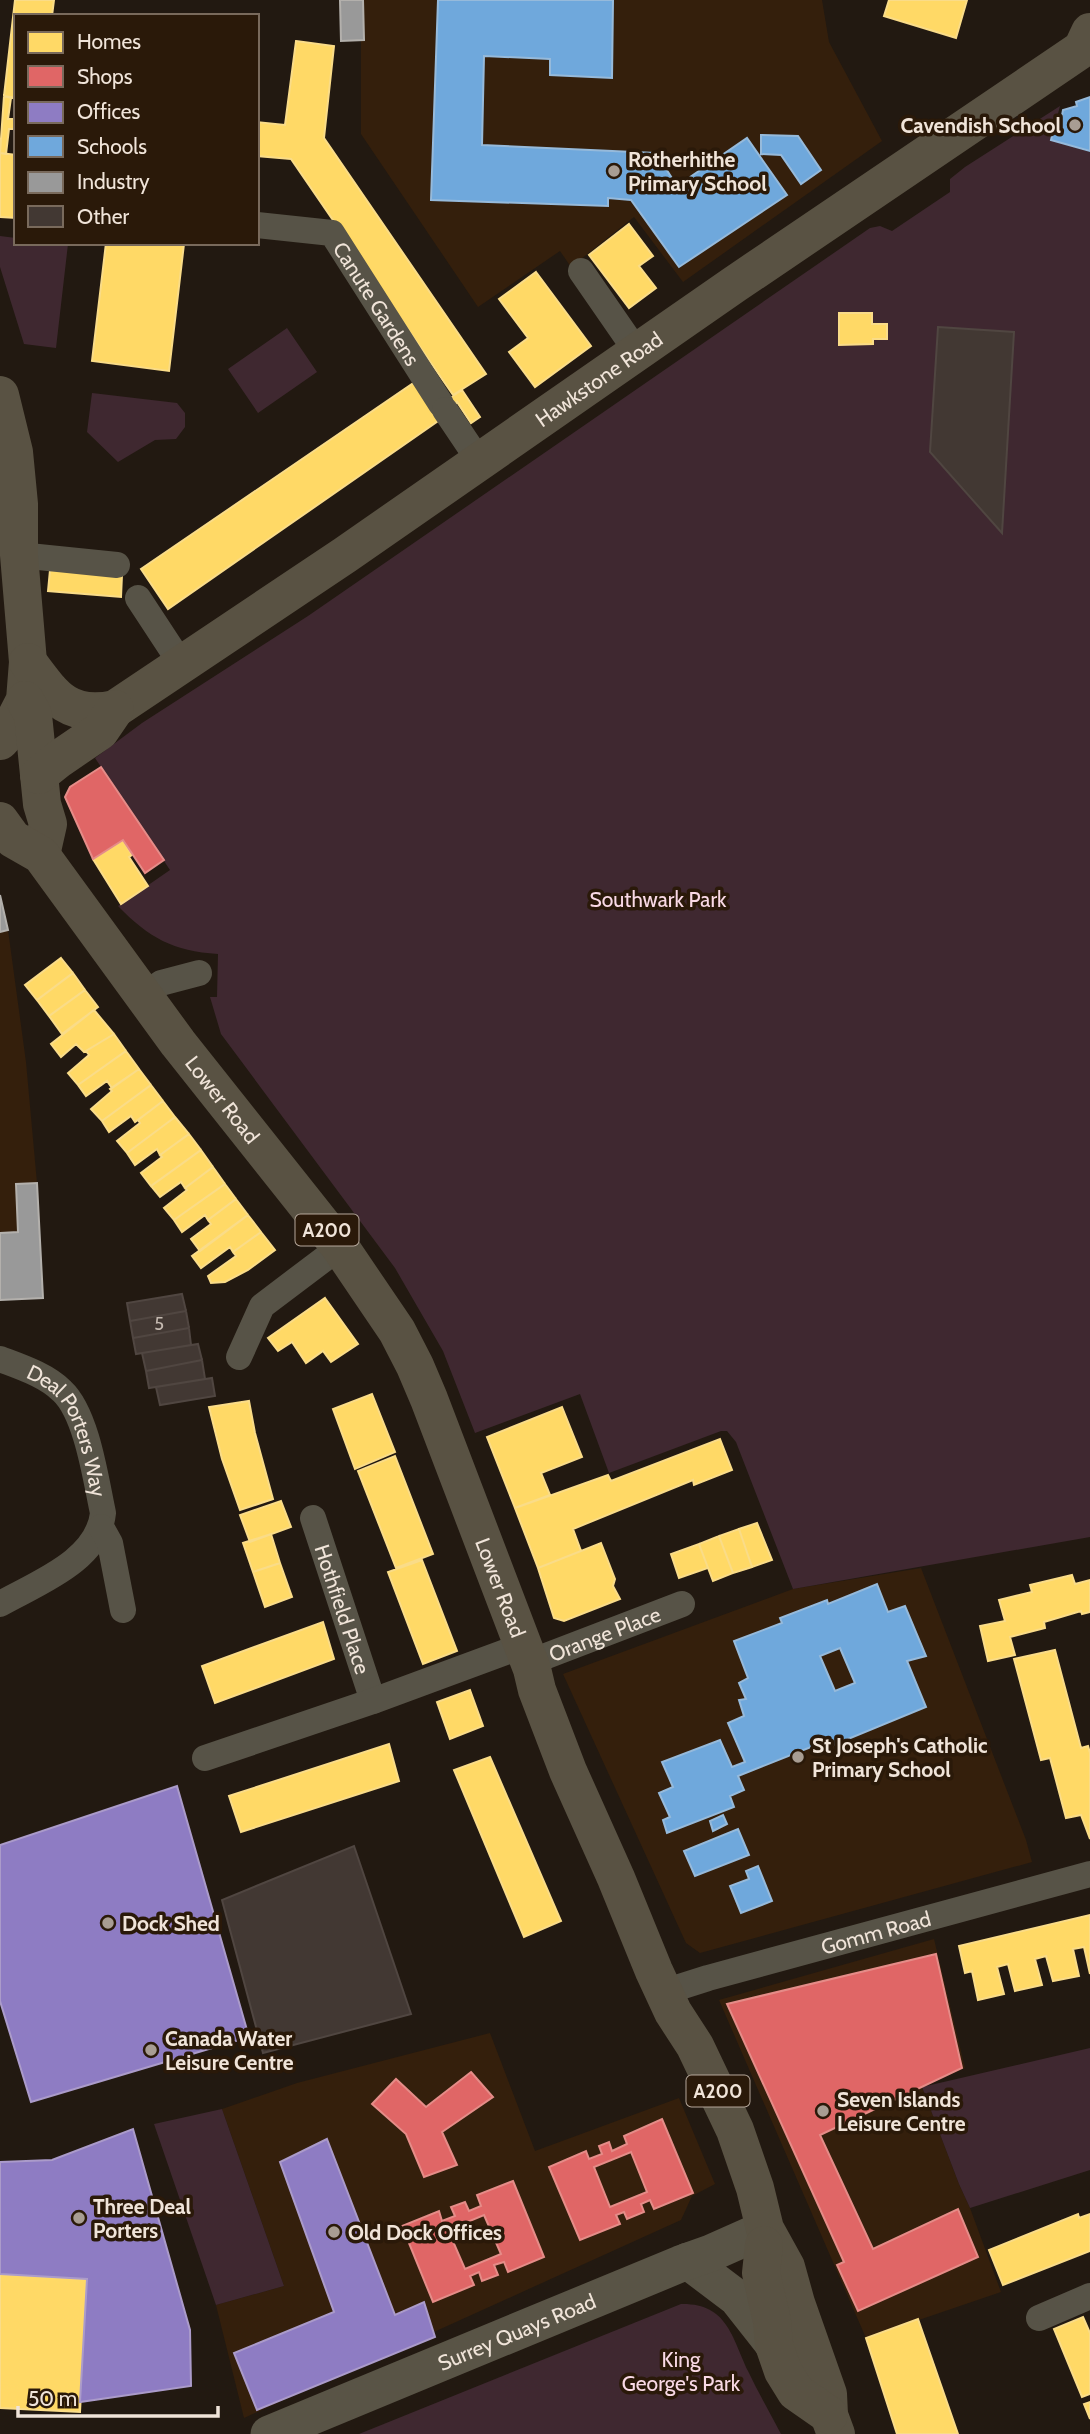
<svg xmlns="http://www.w3.org/2000/svg" width="1090" height="2434" viewBox="0 0 1090 2434" font-family="Cabin,sans-serif">
<style>
.built{fill:#341f0c}
.green{fill:#3f2830}
.homes{fill:#ffd966;stroke:#fadc88;stroke-width:2}
.shops{fill:#e06666;stroke:#e58c88;stroke-width:2;fill-rule:evenodd}
.offices{fill:#8e7cc3;stroke:#ab9bca;stroke-width:2}
.schools{fill:#6fa8dc;stroke:#96badb;stroke-width:2;fill-rule:evenodd}
.industry{fill:#999;stroke:#b3b0ac;stroke-width:2}
.building{fill:#423833;stroke:#504641;stroke-width:2}
.lines{fill:none;stroke-linecap:round;stroke-linejoin:round}
.street{stroke:#575347;stroke-width:26}
.secondary{stroke:#595446;stroke-width:37}
.primary{stroke:#595243;stroke-width:38}
.poi-dot{fill:#a89d93;stroke:#2a1909;stroke-width:2.5}
.labels{text-anchor:middle;dominant-baseline:central;stroke-width:7;stroke-linejoin:round;paint-order:stroke}
.number-label{font-size:18px;fill:#c4b9b0}
.shield{fill:#2a1909;stroke:#b5a79b;stroke-width:2}
.shield-label{font-size:19px;font-weight:bold;fill:#f0e4d9}
.poi-label{font-size:21px;font-weight:bold;fill:#f0e4d9;stroke:#2a1909;text-anchor:start}
.street-label{font-size:21px;fill:#f0e4d9;stroke:#2a1909}
.park-label{font-size:21px;fill:#f9d9e5;stroke:#2a1909}
</style>
<rect width="100%" height="100%" fill="#221911"/>
<path class="built" d="M361,0H822L829,42L882,141L683,282L634,217L571,267L560,251L478,307L361,134Z
M8,930L26,1062L37,1183L16,1184L18,1232L0,1233V932Z
M921,1568L1026,1840L1032,1862L700,1953L686,1943L563,1674L793,1589Z
M934,1939L965,2068L922,2087L959,2184L970,2208L1001,2292L866,2338L719,2000Z
M490,2033L535,2151L679,2098L715,2184L692,2196L681,2220L244,2418L216,2305L284,2286L222,2109L297,2083Z"/>
<path class="green" d="M1060,106L1051,140L1090,152V1537L793,1589L736,1442L727,1431H721L609,1473L580,1394L475,1433L443,1351L395,1268L221,1034L210,997H217L218,954C173,951 149,938 118,906L170,870L95,758L142,723L308,616L870,228L880,226L892,231L950,192V179L965,167Z
M0,236L16,238V243L68,244L56,348L24,344L0,267Z
M287,328L317,372L258,413L228,369Z
M92,393L177,403L185,413V427L176,439L155,440L118,462L87,432Z
M1090,2048V2170L970,2208L959,2184L922,2087Z
M222,2109L284,2286L216,2305L154,2124Z
M681,2304C727,2303 732,2337 748,2371C758,2392 770,2413 781,2434H359Z"/>
<path class="homes" d="M15,0H54L52,16H16V98L4,96Z
M889,0H967L956,38L884,16Z
M296,41L334,46L324,138L486,374L453,395L291,159L257,156V122L285,125Z
M4,96L11,98L8,119H16V129H9L6,154L0,153Z
M0,153L16,155V218L0,217Z
M629,224L653,256L639,266L656,288L629,308L589,255Z
M106,243L184,244L169,371L92,361Z
M536,272L591,346L535,387L509,352L528,338L499,299Z
M839,313H872V324H887V339H873V344L839,345Z
M415,382L441,419L168,609L141,569Z
M462,390L480,417L471,423L457,402L438,415L434,408Z
M50,570L122,575L121,597L48,591Z
M123,840L132,855L129,857L148,886L121,904L93,859Z
M61,958L73,973L37,1000L25,985Z
M73,973L85,990L49,1016L37,1000Z
M85,990L98,1007L62,1034L49,1016Z
M94,1010L114,1034L84,1052L76,1044L61,1057L51,1044Z
M114,1034L126,1051L78,1085L68,1073L89,1055L86,1051Z
M126,1051L139,1069L112,1088L107,1081L86,1096L78,1085Z
M139,1069L151,1085L102,1121L91,1109L112,1091L110,1089Z
M151,1085L163,1101L135,1122L131,1116L109,1132L102,1121Z
M163,1101L175,1117L127,1153L117,1141L140,1123L138,1120Z
M175,1117L189,1134L160,1155L157,1149L135,1165L127,1153Z
M189,1134L201,1150L151,1186L141,1173L162,1157L160,1155Z
M201,1150L213,1167L185,1188L181,1182L160,1197L151,1186Z
M213,1167L225,1184L174,1220L164,1208L187,1190L185,1188Z
M225,1184L236,1199L208,1220L205,1215L182,1232L174,1220Z
M236,1199L248,1215L200,1251L191,1239L211,1224L208,1220Z
M248,1215L261,1232L233,1252L230,1247L201,1268L192,1256Z
M261,1232L275,1250L248,1270L225,1282L211,1283L208,1276L236,1256L233,1252Z
M325,1298L358,1344L331,1362L323,1351L306,1363L292,1342L278,1351L268,1338Z
M372,1394L395,1452L355,1469L333,1409Z
M249,1401L255,1433L273,1499L240,1510L222,1459L209,1407Z
M562,1407L582,1457L541,1473L550,1495L515,1508L487,1437Z
M720,1439L732,1470L694,1485L693,1480L573,1529L581,1551L538,1568L515,1508L608,1475L611,1481Z
M395,1456L433,1554L396,1568L358,1471Z
M281,1501L291,1527L250,1542L240,1515Z
M757,1523L772,1560L752,1567L739,1529Z
M739,1529L752,1567L733,1573L719,1536Z
M271,1534L280,1563L253,1572L243,1543Z
M719,1536L733,1573L713,1581L699,1544Z
M601,1543L615,1579L613,1586L620,1599L564,1621L554,1618L538,1568Z
M699,1544L708,1568L679,1578L671,1554Z
M422,1560L457,1651L423,1664L388,1572Z
M280,1563L292,1597L265,1607L253,1572Z
M1072,1575L1075,1584L1090,1580V1612L1082,1614L1081,1611L1044,1622L1045,1628L1010,1637L1015,1655L988,1661L980,1626L1005,1621L999,1600L1032,1592L1030,1585Z
M323,1622L334,1659L215,1703L202,1666Z
M1055,1650L1081,1748L1088,1746L1090,1753V1839L1081,1815L1066,1818L1050,1758L1041,1760L1014,1659Z
M470,1690L483,1726L450,1739L437,1702Z
M389,1744L399,1781L241,1832L229,1796Z
M490,1757L561,1921L524,1937L454,1770Z
M1090,1915V1974L1084,1947L1073,1949L1079,1976L1053,1981L1046,1956L1035,1959L1042,1985L1015,1991L1008,1964L997,1967L1004,1994L978,2000L972,1971L965,1973L959,1946Z
M1078,2214L1079,2218L1090,2214V2251L1003,2285L989,2250Z
M0,2274L87,2279L80,2412L0,2408Z
M1083,2317L1090,2333V2394L1082,2397L1054,2329Z
M918,2319L958,2434H897L866,2338Z
M1090,2402V2419L1084,2404Z"/>
<path class="shops" d="M101,767L164,860L145,873L123,840L93,859L65,797L70,787Z
M936,1954L962,2068L820,2135L873,2249L958,2209L978,2257L858,2311L837,2265L844,2262L727,2004Z
M471,2072L493,2097L442,2132L457,2165L424,2177L406,2134L372,2104L396,2079L426,2107Z
M662,2119L693,2193L654,2209L650,2200L641,2204L644,2212L627,2219L624,2212L616,2215L620,2224L580,2240L549,2167L586,2151L589,2159L602,2154L599,2146L609,2142L612,2151L627,2144L624,2136ZM631,2152L647,2192L610,2207L594,2167Z
M513,2181L544,2257L508,2272L504,2262L494,2265L498,2275L482,2281L479,2272L470,2276L474,2285L433,2302L402,2226L439,2211L442,2221L455,2216L451,2207L465,2202L469,2211L481,2206L477,2195ZM484,2215L501,2254L465,2269L448,2230Z"/>
<path class="offices" d="M177,1786L249,2037L31,2102L0,2001V1845Z
M133,2129L190,2330L191,2386L80,2402L87,2279L0,2274V2162L52,2160Z
M327,2139L395,2315L424,2302L435,2337L257,2410L234,2353L334,2312L280,2162Z"/>
<path class="schools" d="M438,0H613L612,78L550,75V59L484,56L482,145L656,153L677,186L747,138L787,195L679,267L631,200L608,198V206L431,200Z
M1090,97V151L1051,140L1054,128L1060,126L1063,110L1077,106L1076,102Z
M761,135L798,136L821,170L801,184L781,155L761,154Z
M877,1584L888,1612L905,1606L926,1656L907,1661L926,1707L819,1751L816,1745L738,1776L744,1790L730,1796L734,1807L667,1833L663,1820L670,1817L659,1793L673,1787L662,1762L720,1740L732,1767L745,1762L728,1723L744,1716L739,1700L746,1699L739,1683L748,1678L734,1641L782,1623L780,1618L827,1600L828,1604ZM840,1648L855,1683L835,1691L820,1656Z
M723,1815L727,1824L713,1831L710,1821Z
M738,1829L749,1855L695,1876L684,1851Z
M758,1866L772,1901L741,1913L730,1886L749,1879L746,1871Z"/>
<path class="industry" d="M340,0H363L364,40L341,41Z
M0,895L8,930L0,932Z
M37,1183L43,1298L0,1300V1233L18,1232L16,1184Z"/>
<path class="building" d="M938,327L1014,332L1002,533L930,452Z
M182,1294L186,1311L130,1321L127,1303Z
M186,1311L189,1328L133,1338L130,1321Z
M189,1328L191,1345L136,1354L133,1338Z
M198,1344L202,1360L146,1371L142,1353Z
M202,1360L205,1379L149,1388L146,1371Z
M212,1378L215,1396L160,1405L156,1387Z
M354,1846L411,2014L263,2053L222,1900Z"/>
<g class="lines">
<g class="street">
<path id="s1" d="M257,225L332,233L441,404"/>
<path d="M581,271L637,352"/>
<path d="M445,410L480,462"/>
<path d="M19,555L117,565"/>
<path d="M138,598L182,665"/>
<path d="M144,995L161,983L199,973"/>
<path d="M239,1357L262,1306L340,1247"/>
<path id="s2" d="M0,1359C21,1367 46,1375 62,1391C87,1414 96,1481 103,1513C98,1561 37,1583 0,1604"/>
<path id="s3" d="M313,1518L373,1701"/>
<path d="M101,1527L110,1543L123,1610"/>
<path id="s4" d="M528,1663L682,1604"/>
<path d="M205,1758L373,1701L522,1646"/>
<path id="s5" d="M664,1992L708,1978L1090,1874"/>
<path d="M1039,2318L1090,2296"/>
</g>
<g class="secondary">
<path d="M688,2261L737,2298L774,2345"/>
<path id="s6" d="M269,2434L680,2264L711,2253L765,2229"/>
</g>
<g class="primary">
<path d="M0,395L14,452L19,504V555L28,662L25,700L9,731L0,741"/>
<path id="s7" d="M28,662C54,697 68,719 115,709L345,555L735,284L1082,49L1090,32"/>
<path d="M25,700L33,715L42,804L48,824L41,855"/>
<path d="M39,775L59,759L100,731L115,709"/>
<path id="s8" d="M0,821L13,839L41,855L178,1043L340,1247L397,1331L415,1366L429,1399L532,1669L537,1690L568,1771L616,1878L654,1971L673,2012L695,2046L735,2130L755,2188L765,2229L786,2267L796,2303L828,2394L829,2415L836,2434"/>
<path d="M764,2245L761,2273L772,2321L774,2345L783,2371L796,2392L829,2415"/>
</g>
</g>
<g class="poi-dot">
<circle cx="1075" cy="125" r="7"/>
<circle cx="614" cy="171" r="7"/>
<circle cx="798" cy="1757" r="7"/>
<circle cx="108" cy="1923" r="7"/>
<circle cx="151" cy="2050" r="7"/>
<circle cx="823" cy="2111" r="7"/>
<circle cx="79" cy="2218" r="7"/>
<circle cx="334" cy="2232" r="7"/>
</g>
<g class="labels">
<g class="number-label">
<text x="159" y="1324">5</text>
</g>
<g class="shield">
<rect x="295.5" y="1214.5" width="63" height="31" rx="5"/>
<rect x="686.5" y="2075.5" width="63" height="31" rx="5"/>
</g>
<g class="shield-label">
<text x="327" y="1230">A200</text>
<text x="718" y="2091">A200</text>
</g>
<g class="poi-label">
<text x="1061" y="125" text-anchor="end">Cavendish School</text>
<text x="628" y="159">Rotherhithe<tspan x="628" dy="24">Primary School</tspan></text>
<text x="812" y="1745">St Joseph's Catholic<tspan x="812" dy="24">Primary School</tspan></text>
<text x="122" y="1923">Dock Shed</text>
<text x="165" y="2038">Canada Water<tspan x="165" dy="24">Leisure Centre</tspan></text>
<text x="837" y="2099">Seven Islands<tspan x="837" dy="24">Leisure Centre</tspan></text>
<text x="93" y="2206">Three Deal<tspan x="93" dy="24">Porters</tspan></text>
<text x="348" y="2232">Old Dock Offices</text>
</g>
<g class="street-label">
<text stroke="none"><textPath href="#s1" startOffset="159">Canute Gardens</textPath></text>
<text stroke="none"><textPath href="#s7" startOffset="693">Hawkstone Road</textPath></text>
<text stroke="none"><textPath href="#s8" startOffset="359">Lower Road</textPath></text>
<text stroke="none"><textPath href="#s2" startOffset="107">Deal Porters Way</textPath></text>
<text stroke="none"><textPath href="#s8" startOffset="926">Lower Road</textPath></text>
<text stroke="none"><textPath href="#s3" startOffset="96">Hothfield Place</textPath></text>
<text stroke="none"><textPath href="#s4" startOffset="82">Orange Place</textPath></text>
<text stroke="none"><textPath href="#s5" startOffset="220">Gomm Road</textPath></text>
<text stroke="none"><textPath href="#s6" startOffset="268">Surrey Quays Road</textPath></text>
</g>
<g class="park-label">
<text x="658" y="899">Southwark Park</text>
<text x="681" y="2359">King<tspan x="681" dy="24">George's Park</tspan></text>
</g>
</g>
<rect x="14" y="14" width="245" height="231" fill="#2a1909" stroke="#796a5c" stroke-width="2"/>
<rect x="28" y="32" width="35" height="21" fill="#ffd966" stroke="#796a5c" stroke-width="2"/>
<text x="77" y="49" font-size="21" fill="#f0e4d9">Homes</text>
<rect x="28" y="66" width="35" height="21" fill="#e06666" stroke="#796a5c" stroke-width="2"/>
<text x="77" y="84" font-size="21" fill="#f0e4d9">Shops</text>
<rect x="28" y="102" width="35" height="21" fill="#8e7cc3" stroke="#796a5c" stroke-width="2"/>
<text x="77" y="119" font-size="21" fill="#f0e4d9">Offices</text>
<rect x="28" y="136" width="35" height="21" fill="#6fa8dc" stroke="#796a5c" stroke-width="2"/>
<text x="77" y="154" font-size="21" fill="#f0e4d9">Schools</text>
<rect x="28" y="172" width="35" height="21" fill="#999999" stroke="#796a5c" stroke-width="2"/>
<text x="77" y="189" font-size="21" fill="#f0e4d9">Industry</text>
<rect x="28" y="206" width="35" height="21" fill="#423833" stroke="#796a5c" stroke-width="2"/>
<text x="77" y="224" font-size="21" fill="#f0e4d9">Other</text>
<path d="M18 2406v10h200v-10" fill="none" stroke="#f0e4d9" stroke-width="3.5"/>
<text x="28" y="2406" font-size="21" fill="#f0e4d9" stroke="#2a1909" stroke-width="5" paint-order="stroke">50 m</text>
</svg>
